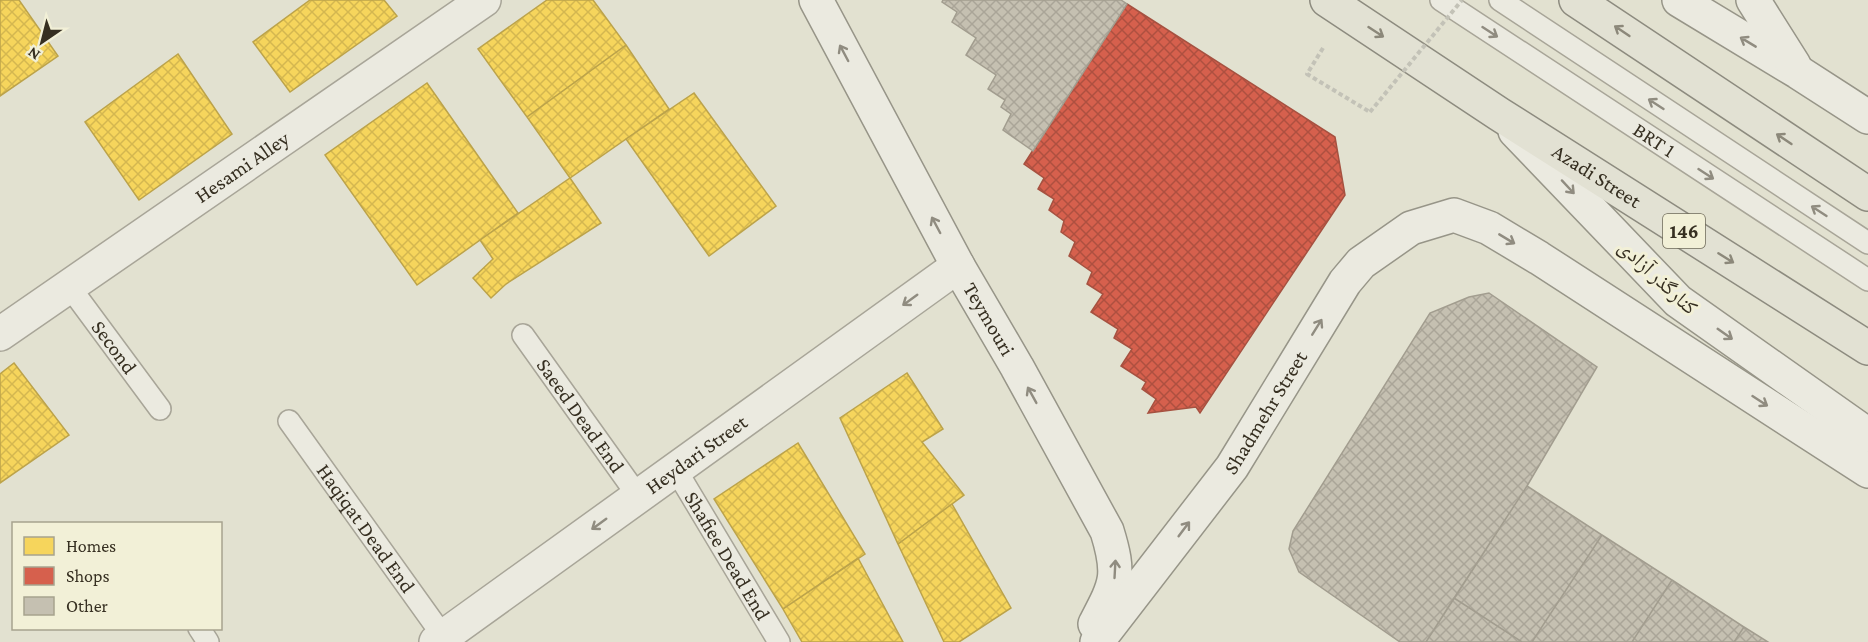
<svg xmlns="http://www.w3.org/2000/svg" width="1868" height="642" viewBox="0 0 1868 642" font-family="'Crimson Pro','Noto Naskh Arabic',serif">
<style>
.homes{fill:url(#homes-cross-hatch);stroke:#bca34a;stroke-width:1.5}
.shops{fill:url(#shops-cross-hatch);stroke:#a65140;stroke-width:1.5}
.building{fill:url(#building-cross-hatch);stroke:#a29d8f;stroke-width:1.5}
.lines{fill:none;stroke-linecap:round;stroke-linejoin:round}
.lane-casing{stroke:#a8a598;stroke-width:24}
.street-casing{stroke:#a8a598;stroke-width:36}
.secondary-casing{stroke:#979588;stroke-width:36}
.primary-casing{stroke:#8d8b7f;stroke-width:36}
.path{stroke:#c3c2b7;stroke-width:4;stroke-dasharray:4.5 3;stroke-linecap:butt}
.lane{stroke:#ebeae0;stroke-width:21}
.street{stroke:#ebeae0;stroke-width:33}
.secondary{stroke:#ebeae0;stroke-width:33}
.primary{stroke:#e2e1d3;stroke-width:33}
.path-bridge{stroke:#c3c2b7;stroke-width:4;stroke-dasharray:4.5 3;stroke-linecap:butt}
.oneway{stroke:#8c887a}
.oneway2{stroke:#908c80}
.labels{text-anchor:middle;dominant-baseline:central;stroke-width:6;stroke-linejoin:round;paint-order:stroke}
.shield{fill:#f2f0d7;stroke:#6e6958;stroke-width:1.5}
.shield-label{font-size:20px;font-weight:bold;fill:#362f21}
.street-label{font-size:21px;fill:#362f21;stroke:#f2f0d7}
</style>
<defs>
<pattern id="homes-cross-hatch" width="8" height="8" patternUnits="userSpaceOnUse" patternTransform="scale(1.5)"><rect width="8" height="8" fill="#f6d55c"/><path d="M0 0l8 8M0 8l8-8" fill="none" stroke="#d4b750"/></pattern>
<pattern id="shops-cross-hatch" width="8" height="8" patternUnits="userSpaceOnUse" patternTransform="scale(1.5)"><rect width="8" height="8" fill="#d6604d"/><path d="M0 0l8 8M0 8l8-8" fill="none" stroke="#ae5040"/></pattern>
<pattern id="building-cross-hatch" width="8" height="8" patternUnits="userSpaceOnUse" patternTransform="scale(1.5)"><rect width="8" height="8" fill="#c5c0b1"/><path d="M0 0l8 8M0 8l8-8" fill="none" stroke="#aaa598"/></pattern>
</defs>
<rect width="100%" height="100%" fill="#e2e1d0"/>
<path class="homes" d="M0,0H19L58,56L0,96Z
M310,0H384L397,16L290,92L253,42Z
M547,0H593L626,45L527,117L478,49Z
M626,45L669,109L570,178L527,117Z
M178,54L232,134L139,200L85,122Z
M427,83L518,213L417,285L325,155Z
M694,93L776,206L709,256L626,139Z
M570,178L601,223L506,284L491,298L473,278L493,259L480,240Z
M14,363L69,435L0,483V374Z
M907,373L943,429L922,442L964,495L898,544L840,418Z
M798,443L865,554L783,609L714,499Z
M952,504L1011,608L959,642H944L898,544Z
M858,558L903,642H802L783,609Z"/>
<path class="shops" d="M1127,4L1335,137L1345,195L1200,413L1196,407L1148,413L1156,399L1142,389L1146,382L1121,366L1132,349L1114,338L1118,329L1091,312L1103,294L1087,284L1092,272L1069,256L1075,242L1061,232L1064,221L1049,210L1054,199L1038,189L1044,178L1024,164Z"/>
<path class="building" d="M943,0H1121L1127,4L1033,151L1003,130L1011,114L1001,107L1005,100L988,89L996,75L966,55L976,38L952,22L957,12L942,2Z
M1489,293L1597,367L1527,486L1426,642H1400L1299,572L1289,549L1293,531L1430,313L1469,297Z
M1527,486L1602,535L1532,642H1522L1454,598Z
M1602,535L1672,580L1632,642H1532Z
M1672,580L1744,627L1734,642H1632Z
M1454,598L1522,642H1426Z
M1744,627L1768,642H1734Z"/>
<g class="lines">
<defs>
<g id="lane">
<path id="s1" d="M1441,0L1868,280"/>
<path d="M1500,0L1868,243"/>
<path id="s2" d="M69,286L160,409"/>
<path id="s3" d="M523,335L638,496"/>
<path id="s4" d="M289,421L443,636"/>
<path id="s5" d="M676,470L779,642"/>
<path d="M199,628L208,642"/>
</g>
<g id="street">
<path id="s6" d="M0,334L484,0"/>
<path id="s7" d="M436,642L958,266"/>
</g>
<g id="secondary">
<path id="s8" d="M816,0L958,266L1017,367L1107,531C1121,576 1116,584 1095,624"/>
<path d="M1679,0L1798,72L1868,117"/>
<path d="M1753,0L1794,65"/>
<path d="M1515,131L1678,301L1868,435"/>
<path id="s9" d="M1097,642L1232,467L1345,282L1361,263L1411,228L1454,215L1489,228L1539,258L1868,471"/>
</g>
<g id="primary">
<path id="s10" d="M1327,0L1499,114L1868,348"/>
<path d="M1576,0L1868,194"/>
</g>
</defs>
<use href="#lane" class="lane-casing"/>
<use href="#street" class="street-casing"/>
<use href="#secondary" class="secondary-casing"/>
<use href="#primary" class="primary-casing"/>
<path class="path" d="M1323,48L1307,74L1370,112"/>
<use href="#lane" class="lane"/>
<use href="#street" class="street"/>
<use href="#secondary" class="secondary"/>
<use href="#primary" class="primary"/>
<path class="path-bridge" d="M1370,112L1462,0"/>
</g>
<defs><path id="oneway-shaft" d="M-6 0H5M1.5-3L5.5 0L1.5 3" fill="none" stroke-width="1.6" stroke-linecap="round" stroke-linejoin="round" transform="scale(1.5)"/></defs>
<g class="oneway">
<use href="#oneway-shaft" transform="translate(1622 31) rotate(-146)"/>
<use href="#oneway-shaft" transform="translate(1376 32) rotate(33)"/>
<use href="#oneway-shaft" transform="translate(1784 139) rotate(-146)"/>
<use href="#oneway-shaft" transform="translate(1726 258) rotate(32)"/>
</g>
<g class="oneway2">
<use href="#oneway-shaft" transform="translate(1490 32) rotate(33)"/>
<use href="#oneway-shaft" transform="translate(1748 42) rotate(-149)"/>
<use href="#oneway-shaft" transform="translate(844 53) rotate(-118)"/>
<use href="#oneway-shaft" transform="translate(1656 104) rotate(-147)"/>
<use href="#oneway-shaft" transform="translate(1706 174) rotate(33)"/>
<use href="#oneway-shaft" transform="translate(1568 187) rotate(47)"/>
<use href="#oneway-shaft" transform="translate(1819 211) rotate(-147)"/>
<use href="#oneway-shaft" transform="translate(936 225) rotate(-118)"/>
<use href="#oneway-shaft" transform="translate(1507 239) rotate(31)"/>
<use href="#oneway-shaft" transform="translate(910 300) rotate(144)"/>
<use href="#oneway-shaft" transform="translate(1317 327) rotate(-58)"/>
<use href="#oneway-shaft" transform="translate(1725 334) rotate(35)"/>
<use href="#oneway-shaft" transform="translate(1032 395) rotate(-119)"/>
<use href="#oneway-shaft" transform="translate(1760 401) rotate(33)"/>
<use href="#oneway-shaft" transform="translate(599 524) rotate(144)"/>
<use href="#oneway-shaft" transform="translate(1184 529) rotate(-53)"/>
<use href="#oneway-shaft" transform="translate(1115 569) rotate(-87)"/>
</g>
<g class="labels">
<rect class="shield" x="1663" y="214" width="42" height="34" rx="4.5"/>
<g class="shield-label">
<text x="1684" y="231">146</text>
</g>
<g class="street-label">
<text stroke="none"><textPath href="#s1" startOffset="255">BRT 1</textPath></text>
<text stroke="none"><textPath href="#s6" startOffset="294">Hesami Alley</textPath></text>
<text stroke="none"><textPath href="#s10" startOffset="322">Azadi Street</textPath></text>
<text transform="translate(1658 277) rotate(43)">کنارگذر آزادی</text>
<text stroke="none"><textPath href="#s8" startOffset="363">Teymouri</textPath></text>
<text stroke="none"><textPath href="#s2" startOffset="76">Second</textPath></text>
<text stroke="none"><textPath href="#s9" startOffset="285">Shadmehr Street</textPath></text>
<text stroke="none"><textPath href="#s3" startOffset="99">Saeed Dead End</textPath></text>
<text stroke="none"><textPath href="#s7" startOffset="321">Heydari Street</textPath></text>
<text stroke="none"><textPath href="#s4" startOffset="132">Haqiqat Dead End</textPath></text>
<text stroke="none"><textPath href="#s5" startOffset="100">Shafiee Dead End</textPath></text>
</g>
</g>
<rect x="12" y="522" width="210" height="108" fill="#f2f0d7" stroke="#a7a38e" stroke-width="1.5"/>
<rect x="24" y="537" width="30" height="18" fill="#f6d55c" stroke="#a7a38e" stroke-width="1.5"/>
<text x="66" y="552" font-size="18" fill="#362f21">Homes</text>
<rect x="24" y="567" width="30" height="18" fill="#d6604d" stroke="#a7a38e" stroke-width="1.5"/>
<text x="66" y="582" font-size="18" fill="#362f21">Shops</text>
<rect x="24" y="597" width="30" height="18" fill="#c5c0b1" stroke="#a7a38e" stroke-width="1.5"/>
<text x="66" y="612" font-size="18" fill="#362f21">Other</text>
<g transform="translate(42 42) rotate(215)" stroke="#f2f0d7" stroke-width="4.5" paint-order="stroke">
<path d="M0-4.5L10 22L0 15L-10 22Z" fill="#362f21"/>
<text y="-9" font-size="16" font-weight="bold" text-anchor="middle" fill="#362f21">N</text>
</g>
</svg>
